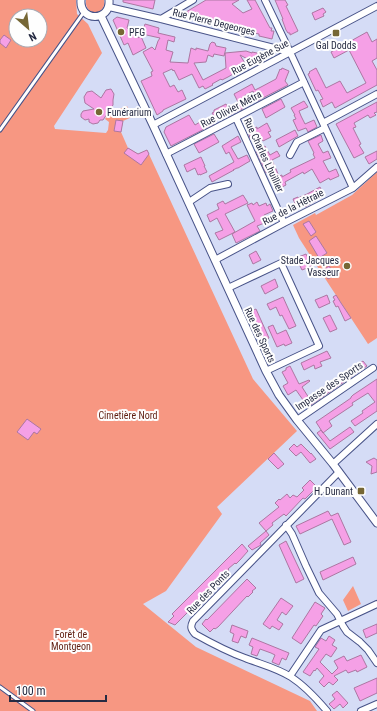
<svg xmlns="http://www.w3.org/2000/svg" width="377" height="711" viewBox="0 0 377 711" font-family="'Roboto Condensed',sans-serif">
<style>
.green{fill:#f79782;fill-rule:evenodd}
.building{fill:#f5a0e6;stroke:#ac77a2}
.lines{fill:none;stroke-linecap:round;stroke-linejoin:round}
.service-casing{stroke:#485388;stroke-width:5}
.minor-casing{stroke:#485388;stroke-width:8}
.tertiary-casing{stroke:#485388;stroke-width:9}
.service{stroke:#fff;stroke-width:3}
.minor{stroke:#fff;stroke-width:6}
.tertiary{stroke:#fff;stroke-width:7}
.poi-dot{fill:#766735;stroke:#fefefe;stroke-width:1.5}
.labels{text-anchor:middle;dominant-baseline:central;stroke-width:4;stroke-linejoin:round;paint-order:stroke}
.street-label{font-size:10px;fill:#262b43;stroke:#fefefe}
.poi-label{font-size:10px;fill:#262b43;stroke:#fefefe;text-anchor:start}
.park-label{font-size:10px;fill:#5f1d10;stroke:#fefefe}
</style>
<rect width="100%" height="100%" fill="#d5dcf6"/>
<path class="green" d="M0,0H76L77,14L88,24L102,53L54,126L55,129L106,133L108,130L109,122L105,119L111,110L116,113L119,109L127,106L132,117L123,121L121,132L128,148L138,154L147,150L253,379L297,431L217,507L222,514L166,591L143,604L196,647L310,701L317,711H0ZM16,16H40V40H16Z
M86,0H104C107,16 84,17 86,0Z
M377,172V338L368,344L328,283L299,238L293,225L315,213L316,215L352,195Z
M353,586L361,604L348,611L343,600Z"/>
<path class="building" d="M123,0H155L153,9L123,2Z
M206,0H239L232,4L243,13L252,9L247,0H255L270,28H272L271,31H274L272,39L259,36V34L249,32V33L242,31L243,30L211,22L210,23L196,20L198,12L189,18L186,12Z
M275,0H285L288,5L286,6L298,31L290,35V33H288L286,30L282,19H283Z
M323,8L326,12L323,14L324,16L315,20L312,13Z
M117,17L129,20L127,28L139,38L140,34L146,48L133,55L128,43L124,45L113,20Z
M145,24L159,28L158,33L175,37L174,42L168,40L166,50L173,52L170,62L188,63L191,48L196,50V48L208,51L210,44L212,42L215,43L216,46L226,48L224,56L214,54L213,57L208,55L206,62L194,63L203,80L226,68L225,53L246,51L252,53V52L257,53L264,58L255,63L240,55L246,65L239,69L240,70L228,77L222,80L221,79L212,84L213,85L205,89L203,86L199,88L192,74L179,80L174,70L173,71L172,69L163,73L170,87L174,85L178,92L182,90L186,99L163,110V111L157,115L141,81L152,76L151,72L153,71L143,52L152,47L155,50L158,41L160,38L142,34Z
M367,32L372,42L377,39V58L372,61L377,70V85L335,108L332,102L323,107L320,100L323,99L318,90L316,91L308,74L310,73L309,72L316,68L326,88L340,81L347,93L366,83L349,50L334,58L331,52Z
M4,35L11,40L6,48L0,43V40Z
M282,68L289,71L285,81L288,85L257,101L253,91L244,96L245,98L238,102L234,94L252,84L255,90L261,87L276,79L280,69L281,70Z
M111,89L114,94L113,100V105L103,120H100L98,123L93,124L89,122V119L85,120L81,117V114L83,111L94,109L85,103L84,97L87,92L92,91L101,98L106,90Z
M281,99L285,107L266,118L262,109Z
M240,101L244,108L226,117L225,116L216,120L212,113L214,112V110L226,104L228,108Z
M304,101L308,107L299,111L301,116L305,124L314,120L317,127L308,132L306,128L298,131L293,120L296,119L294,115H295L291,108Z
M377,102V112L374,113L376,115L370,118L368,115L354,123L356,127L353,128L361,144L359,145L364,153L354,158L336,124Z
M189,115L195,125L200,122L201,124L211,118L214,124L171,146L164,132L166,127Z
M116,120L123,121L121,132L114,131Z
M267,123L271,131L268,132L271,137L263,141L259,134L250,138L248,131L257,127V129Z
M295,130L298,136L279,147L276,140Z
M214,134L219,142L199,153L194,144Z
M321,135L323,141L318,144L323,153L328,151L331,158L323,161L329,172L336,169L339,176L330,180L329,178L320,183L312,169L304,174L303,172L285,182L286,185L278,189L270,171L266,173L256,151L265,146L270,155L277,151L280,156L272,160L279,176L282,175V177L291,172L290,170L315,158L313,154L314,153L308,141Z
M238,136L241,142L231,147L238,159L247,155L250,161L238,168H237L233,170H234L212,182L209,176L234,162L229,152L226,154L222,146Z
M128,148L138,154L147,150L149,154L141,165L124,153Z
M377,151V159L369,164L365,157Z
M201,157L205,166H204L207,172L200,175V174L198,175L195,168L187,172L184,165Z
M320,187L324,196L305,207L304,205L297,208L293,199L298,197V198L307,194Z
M243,195L248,203L225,214L235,232L219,240L215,233L223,230L217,218L210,222L207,215L219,209L217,204L223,201L225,204Z
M257,202L259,206L266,203L267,206L270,204L273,211L264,215L267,222L257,226L260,231L236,243L232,234L255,221L247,205L252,203L253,205Z
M309,221L316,232L311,236L303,224Z
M316,236L327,253L319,258L309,241Z
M256,251L261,260L253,264L249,255Z
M306,254L312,266L302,270L296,258Z
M329,266L335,275L328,279L323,270Z
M275,279L278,287L265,294L261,286Z
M327,295L330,303L319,308L315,300Z
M336,295L341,303L351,318L345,321L338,306L336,307L333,301L335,300L333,297Z
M283,297L296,326L289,329L282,315L280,316L276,307L270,310L267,304Z
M256,309L269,338L262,341L249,312Z
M330,315L337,329L330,332L323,318Z
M273,325L277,334L286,330L292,343L285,346L284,344L277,347L268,327Z
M327,351L331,358L320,362L322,366L315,369L314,365L304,370L301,363Z
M363,361L367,366L308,407L296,390L288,395L283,386L288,383L282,372L286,370V368L290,366L299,384L309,380L310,381L302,387L309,398Z
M377,379V411L355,426L351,421L363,413L362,411L375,402L368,393L352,403L353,405L329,421L332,426L323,433L316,422L351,398V397L353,395Z
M27,419L41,429L37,434L34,432L28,440L17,432Z
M350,427L354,432L330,449L317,433L321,430L330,441Z
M294,444L297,447L301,444L311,454V453L316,459L310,463L301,452L296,456L289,449Z
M274,453L284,464L278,469L268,459Z
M374,458L377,460V472L371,474L372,466L366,462Z
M310,480L317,487L305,499L303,498L286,516L284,514L272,523L273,525L266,531L259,523L279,507L275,503L279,499L280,500L287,494L290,498L293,495L297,497L304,490L302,488Z
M328,511L331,516L338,513L351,542L344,545L332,519L300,534L296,526Z
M266,531L269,535L260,543L261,545L252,550L248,546Z
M286,541L304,579L296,583L279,545Z
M242,544L248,551L240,560L236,564L235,563L228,569L229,570L224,576L175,625L168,622L174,616L172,614Z
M353,557L356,564L323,580L320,572Z
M247,579L256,588L252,591L253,592L248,597L247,596L218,627L215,629L214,628L210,632L202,624L206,619L207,620Z
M281,598L293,606L286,615L282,612L277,620L283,624L279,630L272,626L270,629L263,624Z
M315,602L325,608L321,614L323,616L316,626L314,625L301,644L292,638Z
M377,624V633L366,638L363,630Z
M232,625L248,631L246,638L241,636L238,643L232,641L234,634L230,632Z
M329,636L335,640L332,645L337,648L331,657L326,654L320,662L332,674L338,668L334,661L344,656L347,661L361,655L367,667L357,672L356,670L348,673L346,670L334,676L338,680L333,685L329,682L324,687L319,682L324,676L317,668L315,671L314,670L310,676L303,672L319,649L315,647L321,638L326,641Z
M252,638L289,653L286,660L282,658L279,665L272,662L275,655L271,653L260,649L257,656L251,654L253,647L249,645Z
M377,678V693L360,701L354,688Z
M337,691L348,703L343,708L340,704L334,709L329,704L335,699L332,695Z"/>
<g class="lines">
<defs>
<path id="service" d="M0,130L84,12
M0,687L33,711"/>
<path id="minor" d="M265,0L290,52L353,188
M109,7L161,19L290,52
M161,19L193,0
M236,118L284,223
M323,123L377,94
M153,125L377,6
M166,154L304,82
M290,155L297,142L325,128
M189,202L210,188L228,184
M215,260L284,223L353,188L377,167
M228,288L281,263L319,346L266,371
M297,420L373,368
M333,464L377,424
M286,525L292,534L306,566L319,593L337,614L343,626L347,632L360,642L368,650L377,663
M290,676L321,630L377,604
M327,711C316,698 305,686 291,677C277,668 260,664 245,658C228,652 211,643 195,634C191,629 190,627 193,621L339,472
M361,711L377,704"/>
<path id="tertiary" d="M81,0C79,22 111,22 109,0
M101,16L153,125L266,371L279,395L297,420L333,464L377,523"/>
</defs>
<use href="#service" class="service-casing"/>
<use href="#minor" class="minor-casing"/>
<use href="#tertiary" class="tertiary-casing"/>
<use href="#service" class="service"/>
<use href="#minor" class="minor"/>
<use href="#tertiary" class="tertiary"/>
</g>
<g class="poi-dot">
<circle cx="121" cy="32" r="4"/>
<rect x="332" y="29" width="8" height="8" rx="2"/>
<circle cx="99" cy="112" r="4"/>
<circle cx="347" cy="266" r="4"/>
<rect x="357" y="487" width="8" height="8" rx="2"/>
</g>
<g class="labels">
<g class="street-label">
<text transform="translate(214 22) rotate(14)">Rue Pierre Degeorges</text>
<text transform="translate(260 57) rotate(-28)">Rue Eugène Sue</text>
<text transform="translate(231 109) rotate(-28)">Rue Olivier Métra</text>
<text transform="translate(264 155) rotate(65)">Rue Charles Lhuillier</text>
<text transform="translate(293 207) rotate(-27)">Rue de la Hêtraie</text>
<text transform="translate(260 335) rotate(65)">Rue des Sports</text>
<text transform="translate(329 386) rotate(-34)">Impasse des Sports</text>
<text transform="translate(208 592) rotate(-46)">Rue des Ponts</text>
</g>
<g class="poi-label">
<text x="129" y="32">PFG</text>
<text x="336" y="45" text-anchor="middle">Gal Dodds</text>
<text x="107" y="112">Funérarium</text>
<text x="339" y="260" text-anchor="end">Stade Jacques<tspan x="339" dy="12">Vasseur</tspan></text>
<text x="353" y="491" text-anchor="end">H. Dunant</text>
</g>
<g class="park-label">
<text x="128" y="415">Cimetière Nord</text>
<text x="71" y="634">Forêt de<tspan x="71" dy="12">Montgeon</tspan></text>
</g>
</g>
<g transform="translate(28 28) rotate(152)"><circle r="19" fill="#fefefe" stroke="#a8aab3"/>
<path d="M0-3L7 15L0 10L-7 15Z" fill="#766735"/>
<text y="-6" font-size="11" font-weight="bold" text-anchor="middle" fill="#262b43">N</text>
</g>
<path d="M10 695v6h96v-6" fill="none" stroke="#262b43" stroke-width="2"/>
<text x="16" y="695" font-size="12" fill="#262b43" stroke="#fefefe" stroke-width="3" paint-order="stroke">100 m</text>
</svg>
